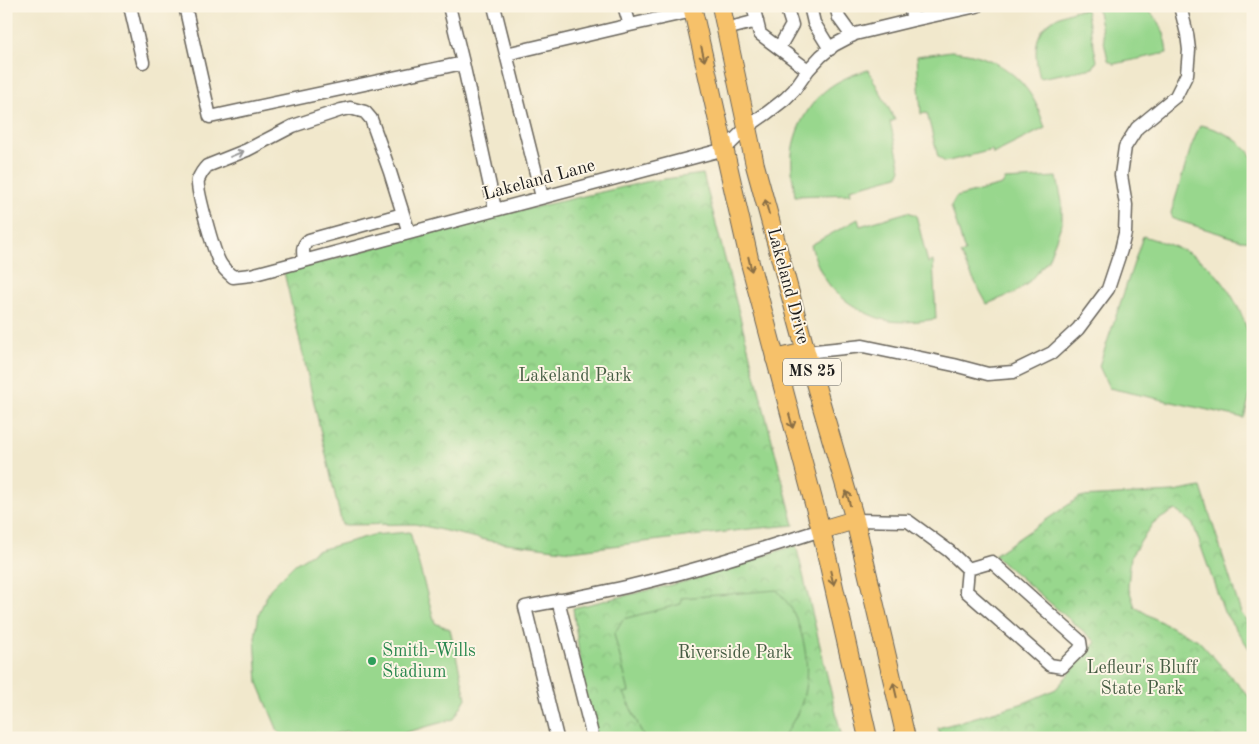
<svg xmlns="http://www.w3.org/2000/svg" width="1259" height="744" viewBox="0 0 1259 744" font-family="'Old Standard TT',serif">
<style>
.park{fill:url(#park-crowns);stroke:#5a7a54}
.garden{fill:#98d78d;stroke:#5a7a54}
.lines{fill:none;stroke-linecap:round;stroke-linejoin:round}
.minor-casing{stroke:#67635a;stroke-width:15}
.highway-casing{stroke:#67635a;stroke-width:20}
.minor{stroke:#fff;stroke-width:12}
.highway{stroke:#f6c16b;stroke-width:18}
.oneway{stroke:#896e44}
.oneway2{stroke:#999}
.leisure-dot{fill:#2e9e5b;stroke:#fcf5e5;stroke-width:2}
.labels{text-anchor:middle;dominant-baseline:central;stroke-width:4;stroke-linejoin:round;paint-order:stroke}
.shield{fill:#fcf5e5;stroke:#5f5d58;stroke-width:1}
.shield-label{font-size:16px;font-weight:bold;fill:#1c1c1c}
.street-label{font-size:18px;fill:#1c1c1c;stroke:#fcf5e5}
.park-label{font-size:18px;fill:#475d44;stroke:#fcf5e5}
.leisure-label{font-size:18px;fill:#27864d;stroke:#fcf5e5;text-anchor:start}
</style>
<defs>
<pattern id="park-crowns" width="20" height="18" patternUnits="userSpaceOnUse" patternTransform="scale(1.25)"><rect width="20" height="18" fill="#98d78d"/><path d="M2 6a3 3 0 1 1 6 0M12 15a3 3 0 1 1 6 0" fill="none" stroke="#82b879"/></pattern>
</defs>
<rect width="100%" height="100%" fill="#fcf5e5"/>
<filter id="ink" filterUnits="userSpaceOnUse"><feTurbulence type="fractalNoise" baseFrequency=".02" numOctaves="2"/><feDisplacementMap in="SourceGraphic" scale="10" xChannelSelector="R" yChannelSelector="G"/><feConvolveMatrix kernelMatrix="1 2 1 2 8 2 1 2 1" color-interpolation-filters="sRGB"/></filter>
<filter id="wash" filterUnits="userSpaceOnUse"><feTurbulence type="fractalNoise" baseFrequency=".0096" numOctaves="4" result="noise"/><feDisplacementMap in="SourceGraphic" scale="20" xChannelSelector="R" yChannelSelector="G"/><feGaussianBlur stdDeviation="1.12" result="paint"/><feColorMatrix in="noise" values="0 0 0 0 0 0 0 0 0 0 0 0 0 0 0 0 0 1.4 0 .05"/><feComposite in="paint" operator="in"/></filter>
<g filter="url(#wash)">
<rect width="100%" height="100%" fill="#f1e8cc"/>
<path class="park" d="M703,174L794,525L750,529L571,551L490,541L415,524L342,525L284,272L470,222L650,181Z
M1201,487L1241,613L1250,625L1253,624V654L1224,612L1193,524L1175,510L1153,523L1131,556L1128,586L1135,607L1157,620L1198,640L1246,693L1253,701V738H941L938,728L1024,703L1056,689L1096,642L994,555L1080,497L1174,492Z
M796,545L842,738H590L573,608L687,581Z"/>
<path class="garden" d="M1100,6H1142L1151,13L1158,21L1164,33L1167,53L1114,64L1108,60L1097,7Z
M1077,10H1086L1097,61L1093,68L1040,78C1030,41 1038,20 1077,10Z
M951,51C986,53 1018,70 1035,102C1039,110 1042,119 1045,128L993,154L992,150L945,162L938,157L927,113L921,114L917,56Z
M868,70L895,120L890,122L901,169L898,176L850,189L851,194L795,196C793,181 791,168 792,153C795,126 812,97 836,83C846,77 857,73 868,70Z
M1200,125C1222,130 1240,139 1253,158V241L1241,240L1173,219L1171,213L1191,147Z
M1057,177L1062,202V223L1048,260L1027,284L1014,293L987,304L960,254L965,252L951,206L956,197L1002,185L1005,180Z
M908,212L916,215L928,263L933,261L936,319C921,321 905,323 890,321C870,318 844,302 831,287C821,275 815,260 811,245L858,219L860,226Z
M1143,236C1166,243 1190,250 1209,267C1237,293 1258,342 1253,381C1251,393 1247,406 1244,418L1109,388L1099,366Z
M410,532L435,623L450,629L466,698L454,719L386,738H358L347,731L318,738H286L278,731L258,683L255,638L259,613L270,589L295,564L316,551L373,535Z
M777,590C782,596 787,602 791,608C805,634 810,666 804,694C801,710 792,723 784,736L783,738H644L624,693L629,692L614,634L623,619L681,604V598Z"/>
</g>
<g filter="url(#ink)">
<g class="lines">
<defs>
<path id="minor" d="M130,6L143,62
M185,6L210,117L463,63
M449,6L463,63L495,209
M494,6L542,197
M624,6L630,25L693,11
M753,6L760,34L808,70
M810,6L814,23L830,49
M836,6L839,18L852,36
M910,6L913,20
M726,29L757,21
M779,48L792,25L786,6
M506,54L630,25
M409,233L390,172L371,119L365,112L350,108L341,110L293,126L247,150L207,166C203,170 200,175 198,180C196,189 214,253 220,263C223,268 228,273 233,277L251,275L725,149L747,127L767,113L785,99L794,90L808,70L821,56L834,45L855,34L913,20L977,6
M304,261C303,252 301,246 309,240L403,214
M806,352L863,346L954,365L988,374L1013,372L1052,353L1078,329L1108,289L1121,250L1125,233L1126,205L1121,175L1125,147L1137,128L1176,96L1187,74L1189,50L1187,34L1180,6
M855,520L908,521L949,551L968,569L966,591L1050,665L1062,667L1081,648L1080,641L992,562L968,569
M558,600L593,738
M557,738L525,607C561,600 598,594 634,585C697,570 759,550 821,530"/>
<path id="highway" d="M692,6L750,263L821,530L868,738
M721,6L755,165L806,352L855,520L906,738
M775,359L806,352
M821,530L855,520"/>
</defs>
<use href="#minor" class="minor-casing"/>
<use href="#highway" class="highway-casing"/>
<use href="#minor" class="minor"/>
<use href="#highway" class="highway"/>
</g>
<defs><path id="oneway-shaft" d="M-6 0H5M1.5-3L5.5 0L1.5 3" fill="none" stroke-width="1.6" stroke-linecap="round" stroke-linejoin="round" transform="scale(1.25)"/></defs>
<g class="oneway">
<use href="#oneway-shaft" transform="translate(703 54) rotate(77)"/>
<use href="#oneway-shaft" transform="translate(767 207) rotate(-105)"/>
<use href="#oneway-shaft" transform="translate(750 264) rotate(77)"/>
<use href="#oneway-shaft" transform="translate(791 421) rotate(75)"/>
<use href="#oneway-shaft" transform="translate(848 498) rotate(-106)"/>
<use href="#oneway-shaft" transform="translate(832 578) rotate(77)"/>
<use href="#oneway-shaft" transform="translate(895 690) rotate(-103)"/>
</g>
<use class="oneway2" href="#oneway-shaft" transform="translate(237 154) rotate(-22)"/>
</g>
<circle class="leisure-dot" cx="372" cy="661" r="5"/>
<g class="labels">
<rect class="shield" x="783" y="358.5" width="58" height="27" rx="4"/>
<g class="shield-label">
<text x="812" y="372">MS 25</text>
</g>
<g class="street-label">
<text transform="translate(539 180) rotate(-15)">Lakeland Lane</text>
<text transform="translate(788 286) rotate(75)">Lakeland Drive</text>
</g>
<g class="park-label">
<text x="575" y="376">Lakeland Park</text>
<text x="735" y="653">Riverside Park</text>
<text x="1142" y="668">Lefleur's Bluff<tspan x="1142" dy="21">State Park</tspan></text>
</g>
<g class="leisure-label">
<text x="382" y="651">Smith-Wills<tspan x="382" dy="21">Stadium</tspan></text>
</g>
</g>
<rect width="1259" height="744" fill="none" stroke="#fcf5e5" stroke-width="25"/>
</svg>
